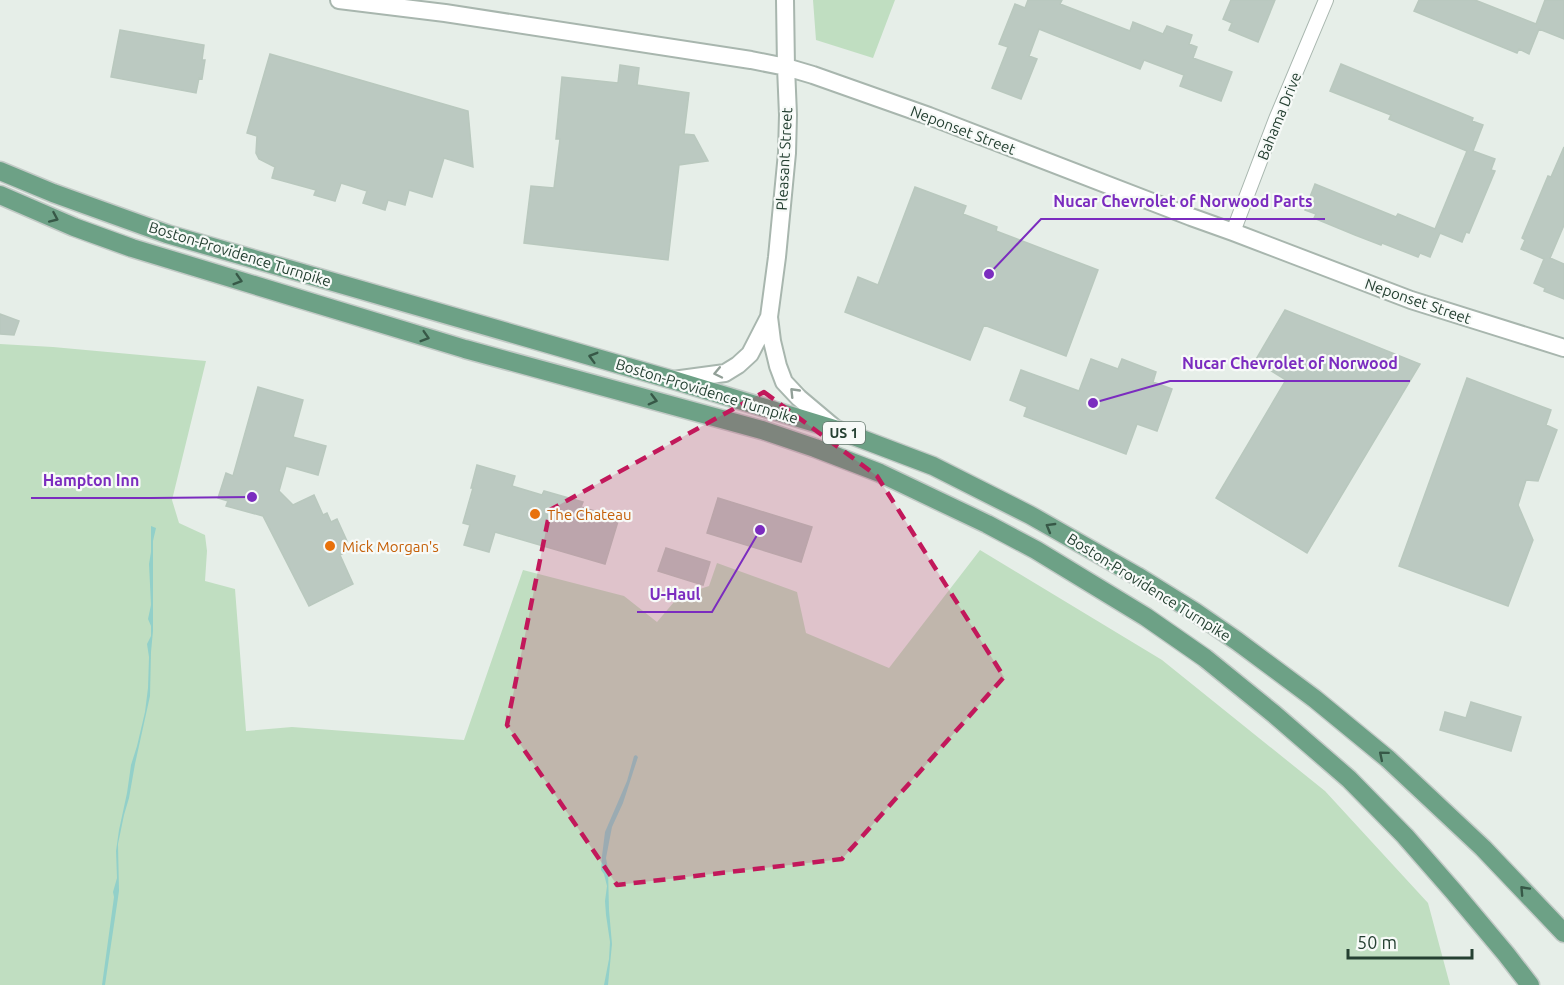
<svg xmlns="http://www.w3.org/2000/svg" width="1564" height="985" viewBox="0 0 1564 985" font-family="Ubuntu,sans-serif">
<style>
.green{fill:#c0dec1}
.water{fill:#92d0c9}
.building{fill:#bbc9c1;stroke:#b9c8be;stroke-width:1.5}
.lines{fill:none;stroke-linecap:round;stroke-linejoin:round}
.minor-casing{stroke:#a8b6ae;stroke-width:16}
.tertiary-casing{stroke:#a8b6ae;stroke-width:20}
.primary-casing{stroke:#c2cac6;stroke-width:21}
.minor{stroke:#fff;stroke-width:14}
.tertiary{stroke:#fff;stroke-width:16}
.primary{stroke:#6da186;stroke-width:18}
.oneway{stroke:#375847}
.oneway2{stroke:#92a098}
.marked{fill:#c2185b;fill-opacity:0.2;stroke:#c2185b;stroke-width:4.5;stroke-dasharray:12 8;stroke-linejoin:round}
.food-dot{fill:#e8710a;stroke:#f7faf8;stroke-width:2}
.labels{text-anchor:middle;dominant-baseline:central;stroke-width:4.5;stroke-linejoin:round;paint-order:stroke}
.shield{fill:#f7faf8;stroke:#64786d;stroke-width:1.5}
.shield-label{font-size:14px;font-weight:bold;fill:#254032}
.street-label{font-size:15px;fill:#254032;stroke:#f7faf8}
.food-label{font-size:15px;fill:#c56008;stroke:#f7faf8;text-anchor:start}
.leader{fill:none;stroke:#7b2cbf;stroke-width:2}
.callout-dot{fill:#7b2cbf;stroke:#f7faf8;stroke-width:2}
.callout-label{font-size:16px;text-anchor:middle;font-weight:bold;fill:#7b2cbf;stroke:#f7faf8;stroke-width:4.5;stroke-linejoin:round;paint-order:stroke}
</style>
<rect width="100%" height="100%" fill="#e6eee8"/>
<path class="green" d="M813,0H895L873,58L816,40Z
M0,344L53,347L206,361L172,500L179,523L205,535L207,551L205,581L235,589L246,731L292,727L464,740L523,570L624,596L657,622L679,596L709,586L717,563L797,592L806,633L889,668L980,550L1162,660L1325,791L1428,903L1450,985H0Z"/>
<path class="water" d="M151,526L156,528L153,541V631L151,652L150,696L135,764L129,798L124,815L118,844L119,891L105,985H102L114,897L113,892L117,878L116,851L119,830L127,793L131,765L137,746L145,712L148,688L149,657L147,644L151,636V626L148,619L151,605L149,564L151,552Z
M636,755L638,757L623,803L612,827L606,858L608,869L609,910L612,944L608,985H604L609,959L610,942L606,915L605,901L607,886L604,874L601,870L602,856L605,832L627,781L634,756Z"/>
<path class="building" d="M1028,0H1062L1060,4L1130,31L1133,22L1163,34L1167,26L1192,35L1189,44L1197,47L1193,58L1232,72L1221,101L1180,86L1184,75L1144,60L1140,69L1039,29L1029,56L1037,59L1021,99L992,88L1008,47L999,44L1015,4L1025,8Z
M1231,0H1275L1258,42L1229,30L1232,23L1223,19Z
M1419,0H1475L1536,24L1545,0H1564V39L1539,29L1529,54L1519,49L1517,53L1414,11Z
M120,30L204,45L202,60H205L202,79L199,78L196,93L111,77Z
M270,54L468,111L473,167L444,158L432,197L409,190L405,205L388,200L385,210L363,203L367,191L341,183L335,201L314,195L316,190L272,178L275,167L259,159L256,153L257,136L247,133Z
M1341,64L1473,118L1472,121L1483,125L1473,151L1495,159L1491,170L1495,171L1469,233L1466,232L1462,242L1440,233L1430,257L1420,253L1418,257L1382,243L1381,245L1355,235L1314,218L1316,214L1305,210L1315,184L1396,217L1398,214L1435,229L1467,151L1389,119L1391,115L1330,91Z
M620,65L639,68L637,85L689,93L684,134L694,135L708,161L679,165L668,260L524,243L531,186L554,188L560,139H556L562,77L618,83Z
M1564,147V225L1550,258L1564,264V299L1544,291L1545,288L1534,283L1544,259L1521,249L1525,240L1522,238L1548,176L1551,177Z
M915,187L966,206L963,214L997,227L996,231L1098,270L1066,356L984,325L970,360L845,312L858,277L878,285Z
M1285,310L1420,364L1307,553L1216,498L1286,380L1255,361Z
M0,314L19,321L14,335L0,334Z
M1091,359L1118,369L1122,359L1156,372L1153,382L1172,389L1157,431L1137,424L1126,454L1024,416L1027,407L1010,400L1021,370L1079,391Z
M1467,378L1551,410L1546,425L1557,430L1538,481L1526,480L1518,505L1533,540L1508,606L1399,566Z
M258,387L303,400L293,437L326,446L318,475L286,466L279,491L293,505L314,495L323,515L327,513L331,522L337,519L347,541L342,543L346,552L340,555L353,584L309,606L263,516L226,506L228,501L218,498L226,473L233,476Z
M477,465L515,476L512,486L542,495L544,491L583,502L581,507L619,518L605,564L495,532L489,552L464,545L470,525L463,523L473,488H471Z
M718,498L812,527L801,562L707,533Z
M666,548L710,562L703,585L658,571Z
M1471,702L1521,717L1511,751L1440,730L1445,712L1466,718Z"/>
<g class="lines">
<defs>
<path id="minor" d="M1233,232L1276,119L1326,0"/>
<path id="tertiary" d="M339,0L445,13L751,60L786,67L813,75L929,116L1191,217L1233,232L1411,300L1564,348
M785,0L786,67L788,115L787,153L777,257L769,317L772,341L778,366L784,382L799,398L837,430
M673,380L725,373L738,365L750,354L769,317"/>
<path id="primary" d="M0,171L53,193L167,234L673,380L838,430L933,466L1030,515L1137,576L1195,612L1237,641L1315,699L1388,759L1483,848L1564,933
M0,195L74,227L132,248L465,349L762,430L815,448L880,473L987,524L1036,550L1146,617L1205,658L1274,714L1349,779L1405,836L1454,892L1506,954L1530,985"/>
</defs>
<use href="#minor" class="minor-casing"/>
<use href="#tertiary" class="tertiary-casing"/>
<use href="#primary" class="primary-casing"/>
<use href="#minor" class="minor"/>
<use href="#tertiary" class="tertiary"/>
<use href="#primary" class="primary"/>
</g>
<defs><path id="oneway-chevron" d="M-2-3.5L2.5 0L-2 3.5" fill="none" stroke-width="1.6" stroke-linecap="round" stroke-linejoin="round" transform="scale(1.5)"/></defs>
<g class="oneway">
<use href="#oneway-chevron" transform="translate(54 218) rotate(24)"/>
<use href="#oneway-chevron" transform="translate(238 280) rotate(17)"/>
<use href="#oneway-chevron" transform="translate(425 337) rotate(17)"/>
<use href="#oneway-chevron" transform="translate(593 357) rotate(-164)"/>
<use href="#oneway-chevron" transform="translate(653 400) rotate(15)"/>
<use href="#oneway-chevron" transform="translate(1050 527) rotate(-150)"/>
<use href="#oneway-chevron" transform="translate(1383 755) rotate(-140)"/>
<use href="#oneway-chevron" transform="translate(1524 890) rotate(-133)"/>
</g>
<g class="oneway2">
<use href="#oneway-chevron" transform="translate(718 373) rotate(168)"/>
<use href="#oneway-chevron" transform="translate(794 392) rotate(-134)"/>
</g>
<path class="marked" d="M764,392L877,476L1004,677L842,859L617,885L507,725L550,510Z"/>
<g class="food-dot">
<circle cx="535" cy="514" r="6"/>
<circle cx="330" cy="546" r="6"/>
</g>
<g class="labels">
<rect class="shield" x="823" y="422" width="42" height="22" rx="4.5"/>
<g class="shield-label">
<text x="844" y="433">US 1</text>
</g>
<g class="street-label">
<text transform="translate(1279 116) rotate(-68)">Bahama Drive</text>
<text transform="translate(963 130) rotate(21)">Neponset Street</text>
<text transform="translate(784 159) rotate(-87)">Pleasant Street</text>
<text transform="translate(240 254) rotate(17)">Boston-Providence Turnpike</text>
<text transform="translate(1418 301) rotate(19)">Neponset Street</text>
<text transform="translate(707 391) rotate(17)">Boston-Providence Turnpike</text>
<text transform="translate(1149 587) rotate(32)">Boston-Providence Turnpike</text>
</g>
<g class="food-label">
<text x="547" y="514">The Chateau</text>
<text x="342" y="546">Mick Morgan's</text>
</g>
</g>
<path class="leader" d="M989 274L1041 219H1325M1093 403L1170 381H1410M252 497L151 498H31M760 530L712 612H637"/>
<g class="callout-dot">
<circle cx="989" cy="274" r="6"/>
<circle cx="1093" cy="403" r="6"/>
<circle cx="252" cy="497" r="6"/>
<circle cx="760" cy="530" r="6"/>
</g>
<g class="callout-label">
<text x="1183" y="207">Nucar Chevrolet of Norwood Parts</text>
<text x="1290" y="369">Nucar Chevrolet of Norwood</text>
<text x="91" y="486">Hampton Inn</text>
<text x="675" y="600">U-Haul</text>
</g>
<path d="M1348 949v9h124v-9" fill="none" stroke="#254032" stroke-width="3"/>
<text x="1357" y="949" font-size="18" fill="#254032" stroke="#f7faf8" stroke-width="4.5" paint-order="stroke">50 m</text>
</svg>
